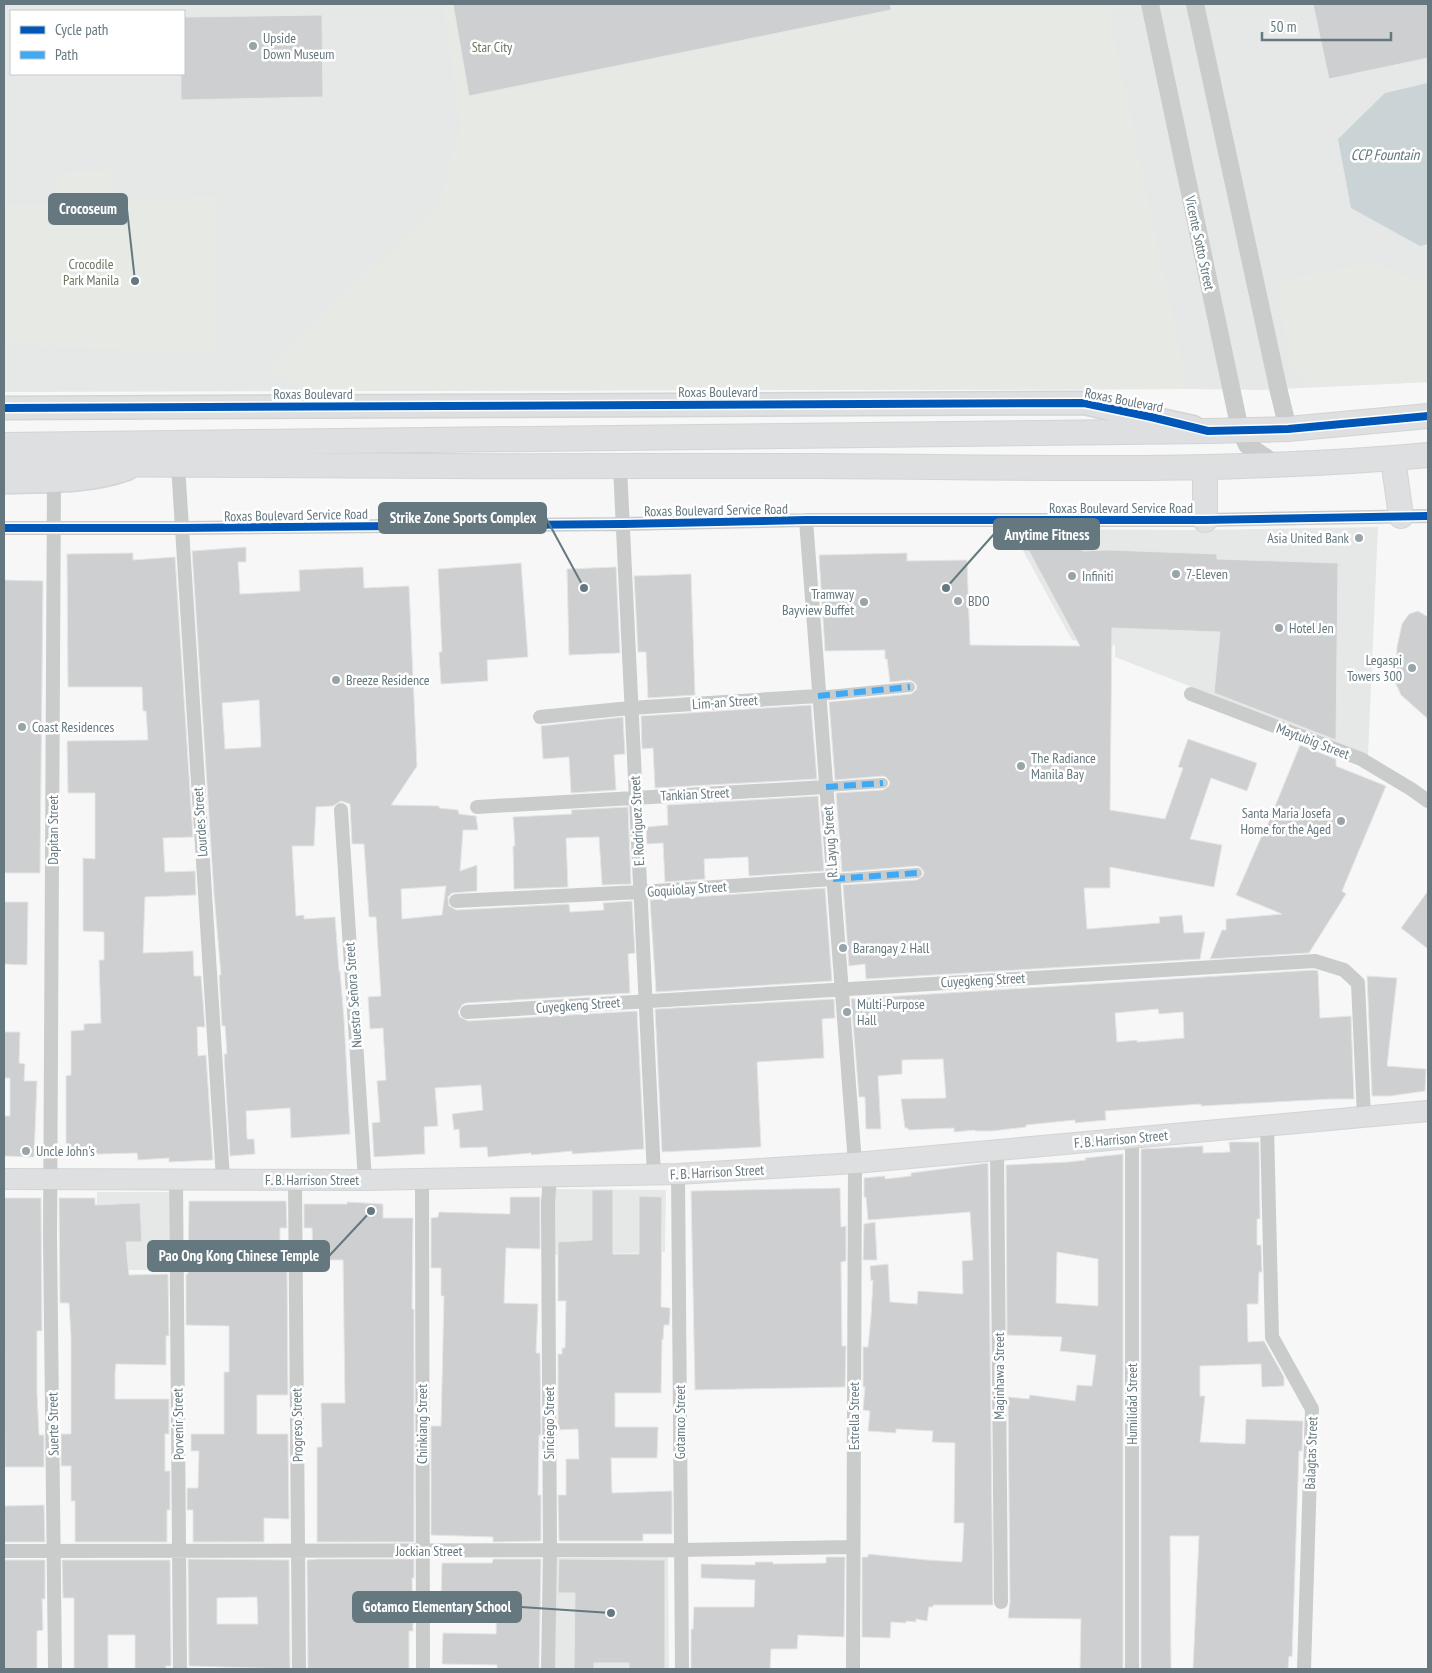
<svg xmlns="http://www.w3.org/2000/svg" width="1432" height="1673" viewBox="0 0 1432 1673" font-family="'PT Sans Narrow',sans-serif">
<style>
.built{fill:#e6e8e7;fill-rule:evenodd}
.green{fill:#e6e9e4}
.water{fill:#cad4d6}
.building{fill:#cecfd0;stroke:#e6e6e6;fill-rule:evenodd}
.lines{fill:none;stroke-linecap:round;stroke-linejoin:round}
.secondary-casing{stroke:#d3d4d5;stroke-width:22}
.primary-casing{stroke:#d3d4d5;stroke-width:25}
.trunk-casing{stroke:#d3d4d4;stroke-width:26}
.pedestrian{stroke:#cacccc;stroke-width:10}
.minor{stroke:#cacccc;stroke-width:14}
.tertiary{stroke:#cacccc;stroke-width:18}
.secondary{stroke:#dedfe0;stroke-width:20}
.primary{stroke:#dedfe0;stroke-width:22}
.trunk{stroke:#dedfe0;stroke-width:24}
.quiet{stroke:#3fa9f5;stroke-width:6;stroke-dasharray:12 6;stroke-linecap:butt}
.cycleway-casing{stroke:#fff;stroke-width:11}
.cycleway{stroke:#0057b8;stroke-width:8}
.poi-dot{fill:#98a4a9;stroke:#fff;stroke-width:2}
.labels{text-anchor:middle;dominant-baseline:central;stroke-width:5;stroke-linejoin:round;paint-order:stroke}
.poi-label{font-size:14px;fill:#65787f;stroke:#fff;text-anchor:start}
.park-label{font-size:14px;fill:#6a7763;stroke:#fff}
.street-label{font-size:14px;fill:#65787f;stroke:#fff}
.water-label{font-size:15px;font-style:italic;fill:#5f7679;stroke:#fff}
.leader{fill:none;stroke:#65787f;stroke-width:2}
.callout-dot{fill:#65787f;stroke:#fff;stroke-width:2}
.callout{fill:#65787f;stroke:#65787f;stroke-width:2}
.callout-label{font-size:15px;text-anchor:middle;font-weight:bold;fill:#fff}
</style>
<rect width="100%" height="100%" fill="#f7f7f7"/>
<path class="built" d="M4,4H1428V382L1261,390L1188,389L4,392ZM11,11H184V74H11Z
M1378,527L1368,756L1115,657V645L1072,640L1011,529L1203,530Z
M551,1189L666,1190L665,1252L551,1255Z
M97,1192H169V1270H97Z
M668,1557L669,1669H554V1558Z"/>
<path class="green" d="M442,4H1109L1118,56L1188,389L303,391L268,367L438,205L461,126Z
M111,170L114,199L218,197L214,353L4,345V205L54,204L59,173Z
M1371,262L1418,281L1428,279V382L1319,387C1306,383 1298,377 1290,366L1278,295L1279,287L1283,280Z"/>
<path class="water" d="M1428,83V244L1420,246L1351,208L1338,139L1385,93Z"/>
<path class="building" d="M453,4H890L891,10L469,96Z
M1313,4H1428V58L1329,79Z
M322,15L323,97L181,100V74H184V17Z
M1082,530L1083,551L1108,550L1217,554V559L1338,563L1336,740L1214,693L1220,632L1112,628L1110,810L1165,819L1183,768L1178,767L1188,739L1257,763L1247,791L1211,778L1190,839L1222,845L1214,887L1110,867V888H1084L1087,929L1160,923L1159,917L1182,915L1184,933L1205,932L1200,959L866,979L865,964L849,966L843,885L917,880L923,876L924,872L920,867L917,866L842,872L836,793L883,790L889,786L890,782L886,777L883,776L835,780L829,702L911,694L916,690L917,686L915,683L910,680L890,682L887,659H885V650L825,651L819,555L907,553V561L967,560L970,645L1080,646L1029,551H1024L1023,534Z
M246,547V562H238L240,594L300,591L299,570L363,567L364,588L409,586L417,766L391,805L439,806V808L458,810L459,814L476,816L478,830H463L460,871L477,865V891L452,893L448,897L449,906L456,910L569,904L570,912L604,910L603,903L632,901L635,953L628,954L630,993L466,1003L462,1005L458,1012L460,1017L468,1021L637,1011L644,1149L572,1154V1151L531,1155V1153L488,1157L487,1147L460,1148L459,1129L454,1130L452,1114L483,1110L481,1085L435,1088L438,1126L424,1127L425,1154L374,1157L372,1123L380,1122L377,1081L386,1080L383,1028L370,1029L368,997L381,996L376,917H369L364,844H352L350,804L341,801L333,806L316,807L314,846H292L296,916L304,915V919L335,917L339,971H340L344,1019L350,1134L291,1138L290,1108L246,1111L247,1139H254L255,1154L230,1156L224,1054H227L225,1026H222L219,975H221L214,894L192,551ZM259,700L261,747L225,749L222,703ZM446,886L442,915L402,919L401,889Z
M133,553V560L175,557L193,837L163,838L165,872L195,871L196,895L145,897L143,953L193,951L194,976H201L205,1027H197L198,1056L206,1055L213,1160L169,1162V1158L138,1160L137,1153L66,1155V1076L71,1075V1031L84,1030V1024L101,1023L99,960H104V932L83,931V858L95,859V793H68L67,741L148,740L146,711H143L142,687H68L67,554Z
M521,563L528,657L487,660L488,681L441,684L439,652H442L438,569Z
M616,567L620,653L569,655L567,569Z
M691,574L695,695L648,698L646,652H638L634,576Z
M4,580L43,581L40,873H4Z
M1418,611L1428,617V719L1401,695L1396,684L1397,647L1402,624L1409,614Z
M811,705L817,779L655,788L653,748L642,749L641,716Z
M623,717L625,754L614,755L616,790L571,793L569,757L543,759L541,726Z
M1300,745L1336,759V766L1386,786L1342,891L1346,894L1309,953L1210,959L1222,930H1226V919L1282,914L1236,895L1266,826H1267Z
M818,796L824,871L749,876L748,857L704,859L705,879L665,882L663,843L647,844L646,827L668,825L667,805Z
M628,807L631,884L602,885L599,837L566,838L568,887L514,889L513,846H515L513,817L572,814L571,810Z
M825,888L832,981L656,992L650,900Z
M1428,891V949L1401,928Z
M4,902H28L27,965L4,964Z
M1314,970L1318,971L1320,1018L1351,1016L1354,1099H1331L1201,1106V1104L1105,1111L1106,1120L1075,1123V1120L1026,1125V1127L992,1131H975V1130L954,1132V1128L908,1130V1128H905L901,1099L946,1098L943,1059L902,1060V1074L878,1076L881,1129H866L865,1097H859L851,999ZM1158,1009L1159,1014L1183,1012L1184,1038L1137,1042V1040L1117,1042L1115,1013Z
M1367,976L1397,978L1387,1066L1426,1069L1425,1091L1390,1096H1372Z
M834,999L835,1018L822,1019L824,1058L757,1062L761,1147L662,1152L655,1009Z
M4,1032H20L19,1063L25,1064L24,1081H37L34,1157L4,1156V1116H10V1078H4Z
M1229,1142H1259L1260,1219H1257V1245H1261L1262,1272H1259L1258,1304H1247L1248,1342L1264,1341L1284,1377V1386L1262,1387L1261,1364L1200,1366V1396H1205L1200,1442L1245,1444L1246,1419L1303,1421L1302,1451H1299L1292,1657L1289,1656L1288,1669H1193L1199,1536H1170L1171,1669H1141V1149L1203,1146V1153L1230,1152Z
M1123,1154V1669H1080L1081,1619L1008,1618L1010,1602L1008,1397L1029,1399L1030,1395L1075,1401L1077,1385L1092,1386L1096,1355L1060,1351L1062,1337L1007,1335L1006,1165L1068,1162L1086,1160L1085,1158ZM1057,1252L1098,1259V1306L1056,1303Z
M988,1163L993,1605H933V1607H929L927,1621L916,1619V1622L906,1621V1623L891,1622L890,1638L862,1637V1557H868V1554L927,1560L962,1562L964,1523H954L955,1443L932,1442L933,1431L896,1429V1433L868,1431L870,1411L863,1410L865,1387H863V1347H868L871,1317L873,1280L871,1281L870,1266L888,1264L890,1302L917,1304L918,1291L963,1294L962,1261L973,1260L970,1212L868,1220L866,1197H864V1178L885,1176V1179L911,1176V1173Z
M840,1188L841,1227L846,1226V1261L841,1262L842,1346H846L845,1387L695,1390L691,1191Z
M592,1190H613V1254H639V1196L662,1197L661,1307L670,1308V1316L669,1325H664L663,1340L662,1339L661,1393H615V1427H658L657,1458H611L612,1493L672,1491V1534H643V1541H559L558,1495H566V1459H579L578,1429L558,1430V1354H562V1348H565L566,1301H558V1242L592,1240Z
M510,1197H540V1249L506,1248L504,1303L538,1304L536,1353H540L541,1435H539L538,1495H541V1541L493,1542V1537L431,1535V1426H441L444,1296H441V1268H431V1218L438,1217L439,1212L510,1214Z
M4,1198H41L42,1331H37V1392L39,1435H44V1467H5Z
M59,1198H95V1205L140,1203L142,1242H126L129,1275L168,1274L169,1336H166V1365L116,1364L115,1373V1399H169V1434H165V1471H170V1510H167V1542H75V1501H71V1466H61V1434H71V1337L69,1303H60Z
M189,1201H286L287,1228H280V1269H287L288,1395H257V1434H288L289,1519L264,1518V1542H193V1510H187V1488H198L199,1451H191V1434H224V1372H229V1326L186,1325V1274H188Z
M347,1202L383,1204V1218H413L412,1309H414V1542H317V1447H322L321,1403H345L343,1260H313L312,1228H304V1204H347Z
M875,1222L877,1260H863L864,1224Z
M44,1505L45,1542H4V1506Z
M826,1557H845L844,1637L798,1635L797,1649H771L770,1669H691V1629H693L694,1607H754L755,1580L701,1578V1564L755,1565V1562H773V1564L826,1563Z
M188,1559L289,1560L290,1669L189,1666ZM257,1597L258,1624H217V1598Z
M318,1559H414V1578H412L413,1631H409V1669H308L307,1560Z
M493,1559H541L539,1669H497V1665L442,1664L443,1633L496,1634L497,1599L441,1600L442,1563H492Z
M559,1559L665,1560V1669H629V1663H594V1669H574L575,1593H558Z
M4,1560H45V1599H42L43,1630L37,1631V1669H4Z
M62,1560H170L171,1666H166V1669H135V1635H108V1669H74V1598H63Z"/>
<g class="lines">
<defs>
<path id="secondary" d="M4,1179L365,1180L678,1174L855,1163L1428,1111"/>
<path id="primary" d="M4,408L1084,403L1193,427
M4,482C44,481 88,483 127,469"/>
<path id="trunk" d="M4,445L1208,431L1288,429L1428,416
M1393,459L1401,516
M4,464C276,467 548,466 820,466C1023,467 1226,474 1428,455
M1205,520V468"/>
</defs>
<use href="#secondary" class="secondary-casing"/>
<use href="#primary" class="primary-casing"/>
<use href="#trunk" class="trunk-casing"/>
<path class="pedestrian" d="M818,696L910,687
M826,787L883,783
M833,879L917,873"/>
<path class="minor" d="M178,465L223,1179
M620,467L654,1175
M54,481L50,1237L55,1669
M806,520L855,1163L853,1669
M4,528H181L623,524L806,520H1205L1428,516
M1191,694L1361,759L1411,789L1428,801
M540,717L630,708L818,696
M477,807L826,787
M341,810L365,1180
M456,901L640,892L833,879
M467,1012L1315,961L1344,970L1358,983L1364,1117
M1267,1126L1272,1337L1312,1409L1304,1669
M997,1150L1001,1602
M678,1174L682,1669
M176,1179L180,1669
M422,1179L423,1669
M295,1180L299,1669
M4,1551L681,1550L853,1547
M548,1669L550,1551L548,1203L550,1177
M1132,1669V1138"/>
<path class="tertiary" d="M1150,4L1240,430L1247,445L1277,465
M1195,4L1279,392L1288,429"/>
<use href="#secondary" class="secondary"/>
<use href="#primary" class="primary"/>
<use href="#trunk" class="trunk"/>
<path class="quiet" d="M818,696L910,687
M826,787L883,783
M833,879L917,873"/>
<defs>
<path id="cycleway" d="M4,408L1084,403L1151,417L1208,431L1288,429L1428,416
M4,528H181L623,524L806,520H1205L1428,516"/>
</defs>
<use href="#cycleway" class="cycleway-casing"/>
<use href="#cycleway" class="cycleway"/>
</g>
<g class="poi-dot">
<circle cx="253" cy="46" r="5"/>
<circle cx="1359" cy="538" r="5"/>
<circle cx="1176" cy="574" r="5"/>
<circle cx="1072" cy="576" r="5"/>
<circle cx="958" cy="601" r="5"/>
<circle cx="864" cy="602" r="5"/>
<circle cx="1279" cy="628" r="5"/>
<circle cx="1412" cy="668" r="5"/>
<circle cx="336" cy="680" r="5"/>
<circle cx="22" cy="727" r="5"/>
<circle cx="1021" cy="766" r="5"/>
<circle cx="1341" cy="821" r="5"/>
<circle cx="843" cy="948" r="5"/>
<circle cx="847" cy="1012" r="5"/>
<circle cx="26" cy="1151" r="5"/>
</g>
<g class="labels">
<g class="poi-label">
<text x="263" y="38">Upside<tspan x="263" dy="16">Down Museum</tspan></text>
<text x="1349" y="538" text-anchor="end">Asia United Bank</text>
<text x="1186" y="574">7-Eleven</text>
<text x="1082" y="576">Infiniti</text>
<text x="854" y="594" text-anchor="end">Tramway<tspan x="854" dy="16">Bayview Buffet</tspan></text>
<text x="968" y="601">BDO</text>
<text x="1289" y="628">Hotel Jen</text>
<text x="1402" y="660" text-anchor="end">Legaspi<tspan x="1402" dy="16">Towers 300</tspan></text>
<text x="346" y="680">Breeze Residence</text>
<text x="32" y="727">Coast Residences</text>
<text x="1031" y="758">The Radiance<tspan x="1031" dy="16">Manila Bay</tspan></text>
<text x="1331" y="813" text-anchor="end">Santa Maria Josefa<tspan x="1331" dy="16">Home for the Aged</tspan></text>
<text x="853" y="948">Barangay 2 Hall</text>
<text x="857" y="1004">Multi-Purpose<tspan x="857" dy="16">Hall</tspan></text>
<text x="36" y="1151">Uncle John's</text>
</g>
<g class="park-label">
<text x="492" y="47">Star City</text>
<text x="91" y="264">Crocodile<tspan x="91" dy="16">Park Manila</tspan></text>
</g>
<g class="street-label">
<text transform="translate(1200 243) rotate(78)">Vicente Sotto Street</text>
<text x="718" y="392">Roxas Boulevard</text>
<text x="313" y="394">Roxas Boulevard</text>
<text transform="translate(1124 400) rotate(11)">Roxas Boulevard</text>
<text x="1121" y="508">Roxas Boulevard Service Road</text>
<text transform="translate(716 510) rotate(-1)">Roxas Boulevard Service Road</text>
<text transform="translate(296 515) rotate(-1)">Roxas Boulevard Service Road</text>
<text transform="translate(725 702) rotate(-4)">Lim-an Street</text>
<text transform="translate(1313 741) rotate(21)">Maytubig Street</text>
<text transform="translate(695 794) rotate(-3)">Tankian Street</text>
<text transform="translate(637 821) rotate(-93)">E. Rodriguez Street</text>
<text transform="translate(200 822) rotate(-94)">Lourdes Street</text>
<text transform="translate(53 830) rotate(-90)">Dapitan Street</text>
<text transform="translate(830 842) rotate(-94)">R. Layug Street</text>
<text transform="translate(687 889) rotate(-4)">Goquiolay Street</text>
<text transform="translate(983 980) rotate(-3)">Cuyegkeng Street</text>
<text transform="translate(353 995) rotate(-94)">Nuestra Señora Street</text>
<text transform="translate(578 1005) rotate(-4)">Cuyegkeng Street</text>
<text transform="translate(1121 1139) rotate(-5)">F. B. Harrison Street</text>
<text transform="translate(717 1172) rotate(-3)">F. B. Harrison Street</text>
<text x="312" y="1180">F. B. Harrison Street</text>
<text transform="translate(999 1376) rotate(-90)">Maginhawa Street</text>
<text transform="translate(1132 1404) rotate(-90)">Humilidad Street</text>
<text transform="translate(854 1416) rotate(-90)">Estrella Street</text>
<text transform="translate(680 1422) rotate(-90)">Gotamco Street</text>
<text transform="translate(549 1423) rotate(-90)">Sinciego Street</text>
<text transform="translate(53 1424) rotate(-91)">Suerte Street</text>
<text transform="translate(178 1424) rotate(-91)">Porvenir Street</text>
<text transform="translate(422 1424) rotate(-90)">Chinkiang Street</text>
<text transform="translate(297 1425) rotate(-91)">Progreso Street</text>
<text transform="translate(1311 1453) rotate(-88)">Balagtas Street</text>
<text x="429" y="1551">Jockian Street</text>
</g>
<g class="water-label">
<text x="1385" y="154">CCP Fountain</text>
</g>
</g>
<path class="leader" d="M135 281L127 209M584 588L546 518M946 588L994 534M371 1211L329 1256M611 1613L521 1607"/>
<g class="callout-dot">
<circle cx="135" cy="281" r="5"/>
<circle cx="584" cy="588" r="5"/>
<circle cx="946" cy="588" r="5"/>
<circle cx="371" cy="1211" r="5"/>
<circle cx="611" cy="1613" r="5"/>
</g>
<g class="callout">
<rect x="49" y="194" width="78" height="30" rx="5"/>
<rect x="379" y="503" width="167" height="30" rx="5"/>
<rect x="994" y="519" width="105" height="30" rx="5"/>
<rect x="148" y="1241" width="181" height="30" rx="5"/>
<rect x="353" y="1592" width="168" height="30" rx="5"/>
</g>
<g class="callout-label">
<text x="88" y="214">Crocoseum</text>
<text x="463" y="523">Strike Zone Sports Complex</text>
<text x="1047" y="540">Anytime Fitness</text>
<text x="239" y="1261">Pao Ong Kong Chinese Temple</text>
<text x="437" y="1612">Gotamco Elementary School</text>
</g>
<rect width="1432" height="1673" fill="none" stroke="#65787f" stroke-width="10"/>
<rect x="10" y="10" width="175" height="65" fill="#ffffff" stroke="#c1c9cc"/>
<rect x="20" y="26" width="25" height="8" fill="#0057b8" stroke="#c1c9cc"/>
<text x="55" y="35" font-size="15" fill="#65787f">Cycle path</text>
<rect x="20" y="51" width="25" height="8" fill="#3fa9f5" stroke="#c1c9cc"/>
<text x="55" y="60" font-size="15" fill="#65787f">Path</text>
<path d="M1262 32v8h129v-8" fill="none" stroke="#65787f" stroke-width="2.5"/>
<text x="1270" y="32" font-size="15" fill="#65787f" stroke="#ffffff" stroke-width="4" paint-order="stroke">50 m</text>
</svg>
